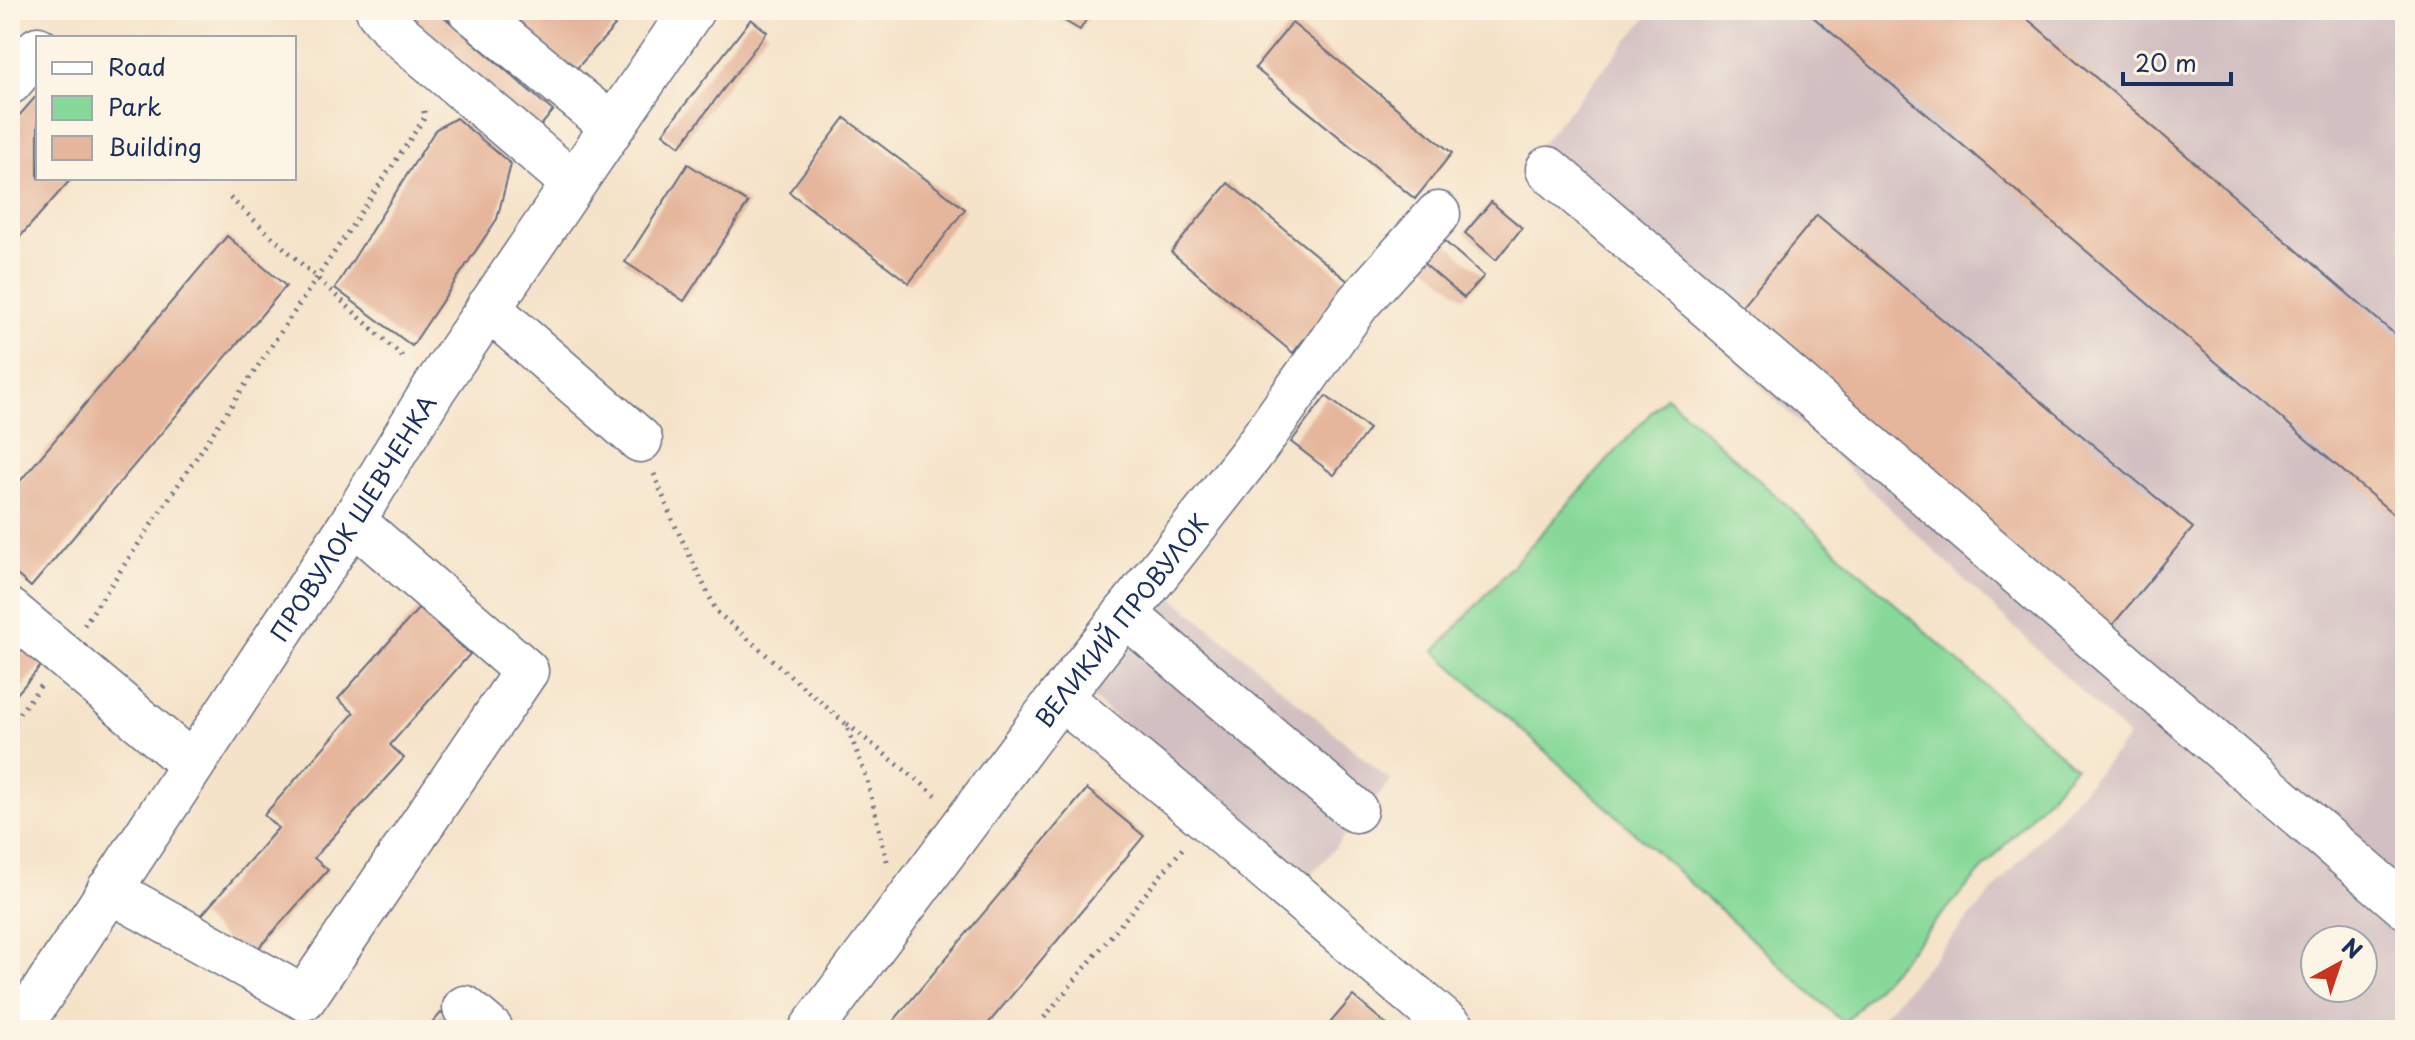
<svg xmlns="http://www.w3.org/2000/svg" width="2415" height="1040" viewBox="0 0 2415 1040" font-family="'Playpen Sans',sans-serif">
<style>
.industrial{fill:#d2bfc1;fill-rule:evenodd}
.green{fill:#88d999;stroke:#52847c;stroke-width:2}
.building{fill:#e5b69b}
.lines{fill:none;stroke-linecap:round;stroke-linejoin:round}
.minor-casing{stroke:#676e83;stroke-width:47}
.path{stroke:#676e83;stroke-width:5;stroke-dasharray:2 6;stroke-linecap:butt}
.minor{stroke:#fff;stroke-width:44}
.labels{text-anchor:middle;dominant-baseline:central;stroke-width:6;stroke-linejoin:round;paint-order:stroke}
.street-label{font-size:24px;fill:#1b2f5e;stroke:#fcf5e5}
</style>
<rect width="100%" height="100%" fill="#fcf5e5"/>
<filter id="ink" filterUnits="userSpaceOnUse"><feTurbulence type="fractalNoise" baseFrequency=".0125" numOctaves="2"/><feDisplacementMap in="SourceGraphic" scale="16" xChannelSelector="R" yChannelSelector="G"/><feConvolveMatrix kernelMatrix="1 2 1 2 8 2 1 2 1" color-interpolation-filters="sRGB"/></filter>
<filter id="wash" filterUnits="userSpaceOnUse"><feTurbulence type="fractalNoise" baseFrequency=".006" numOctaves="4" result="noise"/><feDisplacementMap in="SourceGraphic" scale="32" xChannelSelector="R" yChannelSelector="G"/><feGaussianBlur stdDeviation="1.8" result="paint"/><feColorMatrix in="noise" values="0 0 0 0 0 0 0 0 0 0 0 0 0 0 0 0 0 1.4 0 .05"/><feComposite in="paint" operator="in"/></filter>
<g filter="url(#wash)">
<rect width="100%" height="100%" fill="#f5e3c9"/>
<path class="industrial" d="M1653,10H2405V1030H1870L2129,737L1712,339L1522,166ZM2315,940H2363V988H2315Z
M1167,592L1391,781L1307,880L1084,691Z"/>
<path class="green" d="M1666,396L2075,767L1844,1023L1435,651Z"/>
<g id="blocks">
<path class="building" d="M420,10H436L553,111L533,135L407,25Z
M495,10H598L615,26L569,77Z
M1046,10H1092L1080,30Z
M1805,10H2017L2405,343V524Z
M751,19L767,32L680,146L663,133Z
M1292,23L1452,153L1415,199L1255,68Z
M38,94V178H72L10,248V126Z
M456,118L511,164L497,219L412,346L335,288L436,129Z
M845,118L965,209L909,283L789,192Z
M688,164L748,203L684,301L625,262Z
M1228,183L1350,283L1293,353L1171,252Z
M1491,202L1522,228L1496,260L1465,233Z
M1817,215L2193,528L2110,628L1734,315Z
M227,236L286,286L31,587L10,569V493Z
M1442,239L1484,276L1464,298L1422,262Z
M1326,396L1369,429L1334,475L1291,442Z
M419,608L470,654L390,745L404,758L314,858L328,870L248,960L200,917L278,828L264,815L354,713L338,699Z
M10,630L46,660L10,702Z
M1087,789L1144,836L983,1030H886Z
M1353,996L1393,1030H1324Z
M441,1013L462,1030H426Z"/>
</g>
</g>
<g filter="url(#ink)">
<use href="#blocks" fill-opacity="0" stroke="#676e83" stroke-width="2"/>
<g class="lines">
<defs>
<g id="minor">
<path d="M378,10L394,30L573,183"/>
<path d="M470,10L612,126"/>
<path d="M10,82L38,49"/>
<path d="M1548,169L2405,906"/>
<path d="M488,308L640,440"/>
<path d="M10,611L192,764"/>
<path d="M1125,614L1355,810"/>
<path d="M1060,697L1207,819L1454,1030"/>
<path d="M109,890L304,998L526,671L353,521"/>
<path d="M465,1008L491,1030"/>
<path id="s1" d="M18,1030L353,521L435,387L692,10"/>
<path id="s2" d="M811,1030L1050,710L1252,453L1358,303L1438,214"/>
</g>
</defs>
<use href="#minor" class="minor-casing"/>
<path class="path" d="M230,198L406,360
M654,474L672,519L717,612L846,724L866,776L887,861
M84,625L425,117L423,107
M847,724L936,795
M10,726L41,685
M332,1022L341,1030
M1034,1030L1183,848"/>
<use href="#minor" class="minor"/>
</g>
</g>
<g class="labels">
<g class="street-label">
<text stroke="none"><textPath href="#s1" startOffset="612">ПРОВУЛОК ШЕВЧЕНКА</textPath></text>
<text stroke="none"><textPath href="#s2" startOffset="514">ВЕЛИКИЙ ПРОВУЛОК</textPath></text>
</g>
</g>
<rect width="2415" height="1040" fill="none" stroke="#fcf5e5" stroke-width="40"/>
<rect x="36" y="36" width="260" height="144" fill="#fcf5e5" stroke="#a2a6af" stroke-width="2"/>
<rect x="52" y="62" width="40" height="12" fill="#ffffff" stroke="#a2a6af" stroke-width="2"/>
<text x="108" y="76" font-size="24" fill="#1b2f5e">Road</text>
<rect x="52" y="96" width="40" height="24" fill="#88d999" stroke="#a2a6af" stroke-width="2"/>
<text x="108" y="116" font-size="24" fill="#1b2f5e">Park</text>
<rect x="52" y="136" width="40" height="24" fill="#e5b69b" stroke="#a2a6af" stroke-width="2"/>
<text x="108" y="156" font-size="24" fill="#1b2f5e">Building</text>
<g transform="translate(2339 964) rotate(40)"><circle r="38" fill="#fcf5e5" stroke="#a2a6af" stroke-width="2"/>
<path d="M0-6L14 30L0 20L-14 30Z" fill="#c8321e"/>
<text y="-12" font-size="22" font-weight="bold" text-anchor="middle" fill="#1b2f5e">N</text>
</g>
<path d="M2123 72v12h108v-12" fill="none" stroke="#1b2f5e" stroke-width="4"/>
<text x="2135" y="72" font-size="24" fill="#1b2f5e" stroke="#fcf5e5" stroke-width="6" paint-order="stroke">20 m</text>
</svg>
